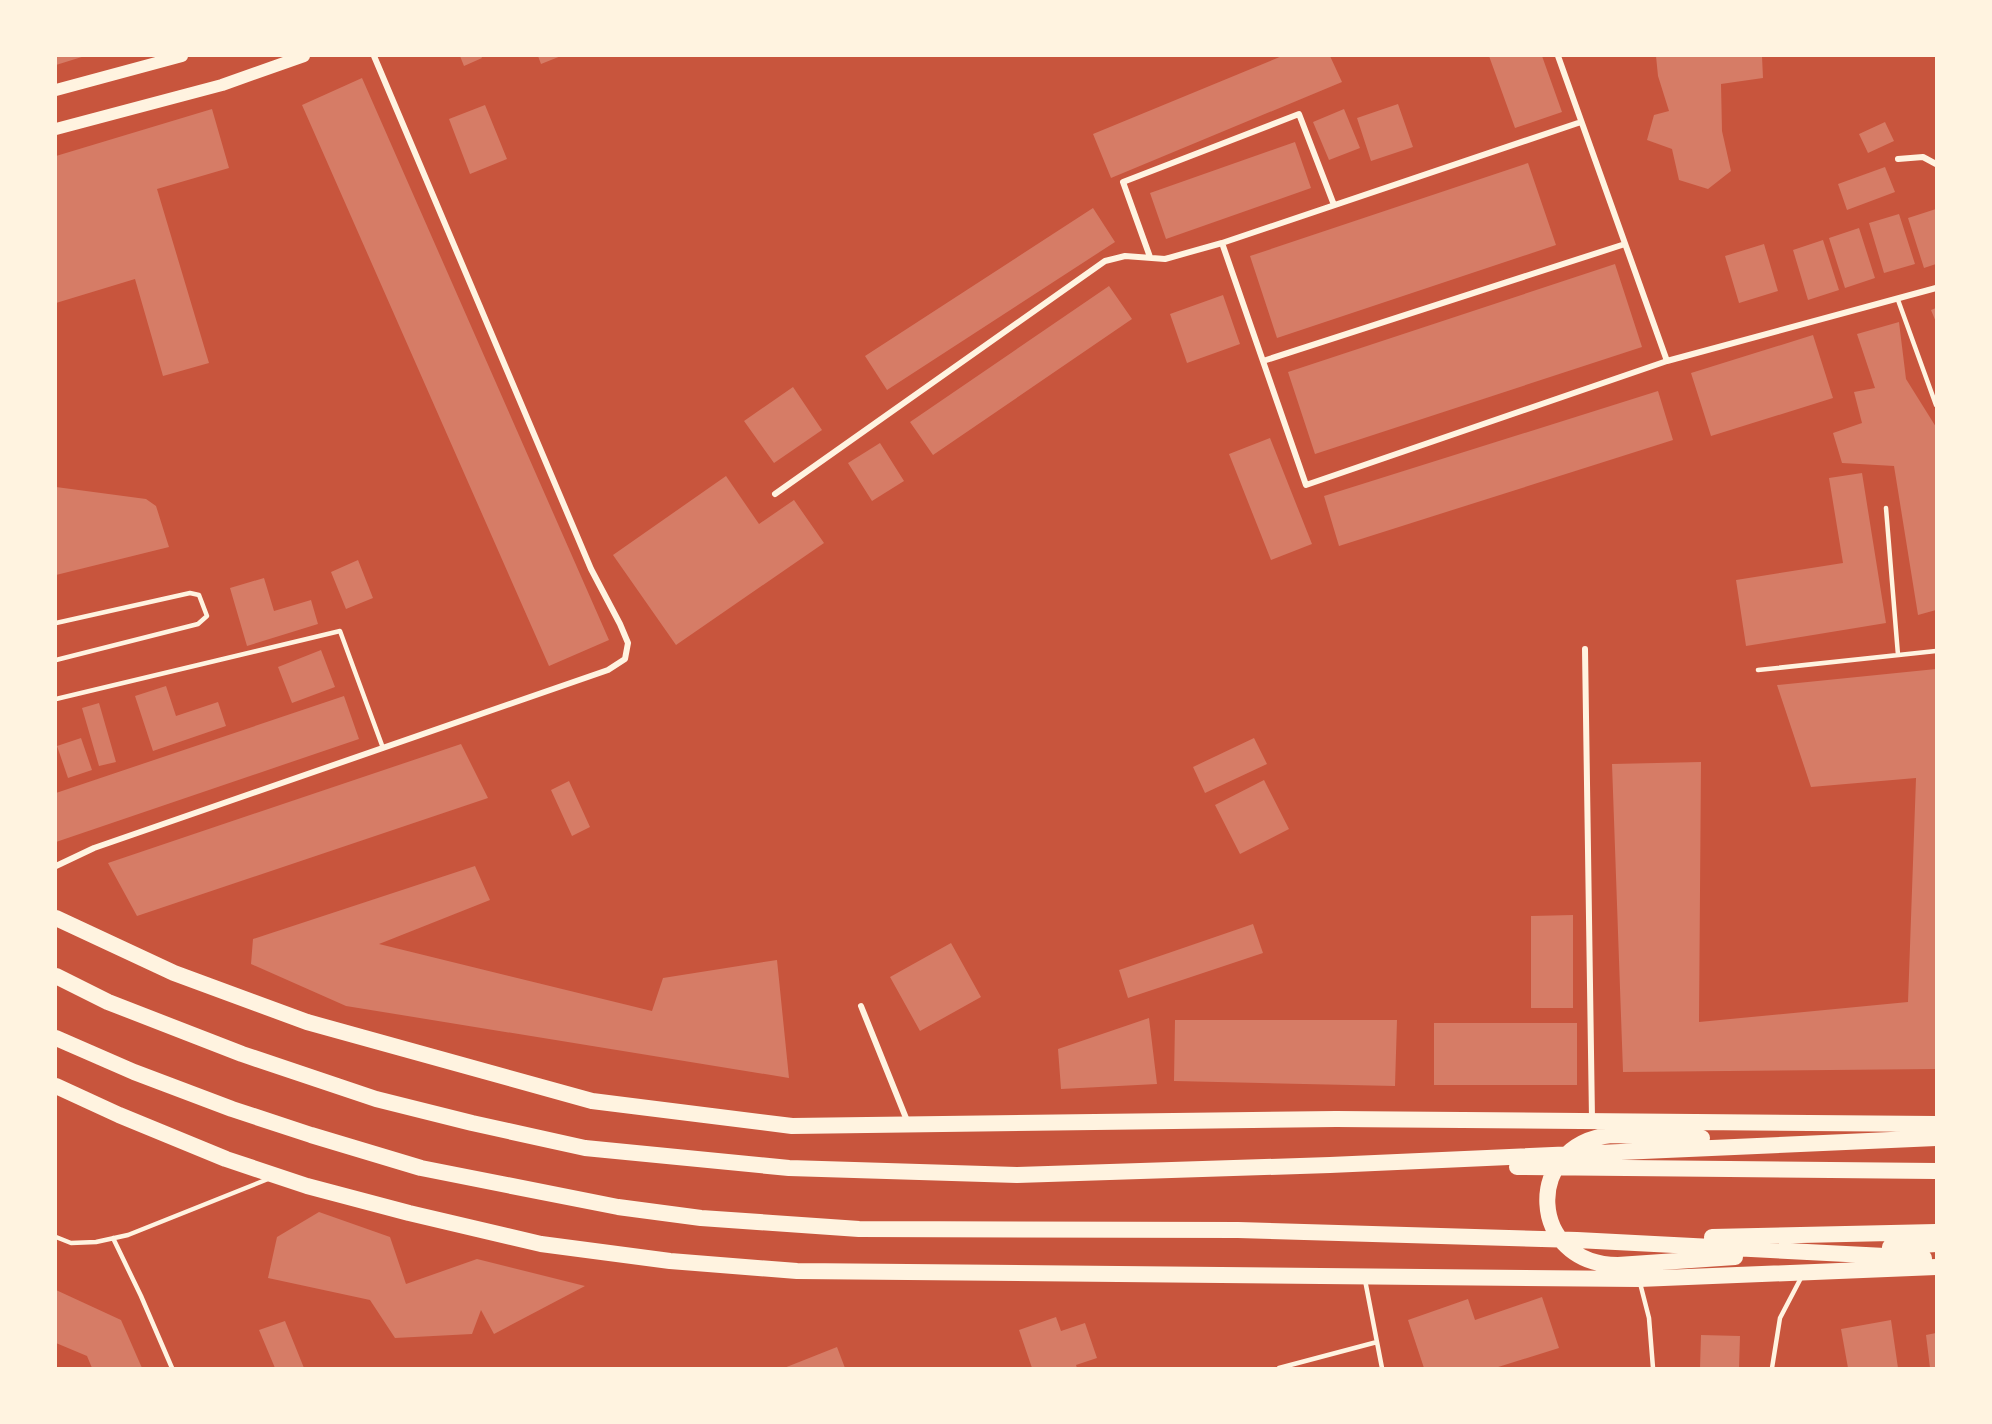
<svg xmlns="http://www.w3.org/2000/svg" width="1992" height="1424" viewBox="0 0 1992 1424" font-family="Lato,sans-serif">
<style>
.building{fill:#d67c66}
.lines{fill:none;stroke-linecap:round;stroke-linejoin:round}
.service{stroke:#fff3e0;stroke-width:4.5}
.minor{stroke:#fff3e0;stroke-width:6}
.secondary{stroke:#fff3e0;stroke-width:12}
.trunk{stroke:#fff3e0;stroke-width:16}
</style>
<rect width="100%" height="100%" fill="#c8553d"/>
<path class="building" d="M56,56H85L56,65Z
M460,56H481L482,58L464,66Z
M538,56H561L541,64Z
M1282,56H1330L1342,82L1111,178L1093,134Z
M1489,56H1542L1562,112L1515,128Z
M1656,56H1762L1763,78L1721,84L1722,131L1731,171L1708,189L1679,180L1672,149L1647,140L1654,115L1669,111L1658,76Z
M362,78L609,640L549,666L302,105Z
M1398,104L1413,147L1371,161L1357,118Z
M485,105L507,159L470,174L449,119Z
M212,109L229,168L157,189L209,363L163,376L135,279L56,303V156Z
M1344,109L1360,148L1329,160L1313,122Z
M1885,122L1894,141L1868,153L1859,134Z
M1295,142L1311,188L1166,239L1150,193Z
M1528,163L1556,245L1277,338L1250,256Z
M1885,167L1895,192L1847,210L1838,184Z
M1093,208L1115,242L887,390L865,356Z
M1936,209V264L1924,268L1908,218Z
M1899,214L1915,264L1884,273L1869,223Z
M1859,228L1875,278L1845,288L1829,238Z
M1823,240L1839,290L1808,300L1793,250Z
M1764,244L1778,291L1739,303L1725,256Z
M1615,264L1642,347L1315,454L1288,372Z
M1109,286L1132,319L933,455L910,422Z
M1223,295L1240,344L1187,363L1170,314Z
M1936,308V322L1931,310Z
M1899,322L1906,379L1936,427V610L1918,615L1894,466L1842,463L1833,433L1862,423L1854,392L1875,388L1857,334Z
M1813,335L1833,398L1711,436L1691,373Z
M793,387L822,430L774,463L744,421Z
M1658,391L1673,440L1339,546L1324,496Z
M1270,438L1312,544L1271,560L1229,454Z
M880,443L904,481L872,501L848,463Z
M1862,473L1886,623L1746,646L1736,580L1843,563L1829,478Z
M726,476L759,524L794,500L824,543L676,645L613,555Z
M56,487L146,499L156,506L169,547L56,575Z
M358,560L373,598L346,609L331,572Z
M264,578L274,611L311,600L318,624L247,646L230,588Z
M321,650L335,687L292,703L278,667Z
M1936,669V1069L1623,1072L1612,764L1701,762L1699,1022L1908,1002L1916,778L1811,787L1777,685Z
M166,686L176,716L218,702L226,726L153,751L135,696Z
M344,696L359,739L56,842V793Z
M99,703L116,762L99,766L82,708Z
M81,738L92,770L68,778L57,746Z
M1254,738L1267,764L1205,793L1193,767Z
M461,744L488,798L137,916L108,863Z
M1264,780L1289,829L1240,854L1215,805Z
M569,781L590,827L572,836L551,790Z
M475,866L490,900L379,944L652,1011L663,978L777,960L789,1078L346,1006L251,964L253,939Z
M1573,915V1008H1531V916Z
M1253,924L1263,953L1128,998L1119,970Z
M951,943L981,997L920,1031L890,977Z
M1149,1018L1157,1084L1061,1089L1058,1049Z
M1175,1020H1397L1395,1086L1174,1081Z
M1434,1023H1577V1085H1434Z
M319,1212L390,1237L406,1284L477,1259L585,1286L494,1334L481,1310L472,1334L395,1338L370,1300L268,1278L277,1237Z
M56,1290L121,1320L142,1368H92L87,1356L56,1343Z
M1542,1297L1559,1348L1495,1368H1424L1408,1320L1468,1299L1475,1320Z
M1056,1317L1061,1331L1085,1323L1097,1358L1076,1365L1077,1368H1032L1019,1330Z
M1891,1320L1898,1368H1848L1841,1329Z
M285,1321L304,1368H275L259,1330Z
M1936,1333V1368H1930L1926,1335Z
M1701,1335L1740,1336L1739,1368H1700Z
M837,1347L845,1368H784Z"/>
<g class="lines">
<path class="service" d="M1898,300L1936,405
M1886,508L1898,655
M56,623L190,593L199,595L207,616L198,624L56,660
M1758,670L1936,651
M56,699L340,631L383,748
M56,1237L71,1243L96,1242L128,1235L268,1179
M113,1238L141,1296L172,1368
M1365,1280L1382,1368
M1640,1283L1649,1318L1653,1368
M1279,1368L1377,1342
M1772,1368L1780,1318L1802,1276"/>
<path class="minor" d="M1558,56L1667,361
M1898,159L1923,157L1936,164
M1222,243L1306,485L1667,361L1936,288
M1150,257L1123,182L1299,114L1334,205
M1263,361L1625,244
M775,494L1105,261L1125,256L1165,259L1222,243L1581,122
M1585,649L1592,1119
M56,866L94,848L608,670L625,659L628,643L620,624L591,569L374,56
M861,1006L908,1123"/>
<path class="secondary" d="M56,90L182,56
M56,129L222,85L304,56"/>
<path class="trunk" d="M56,918L174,973L307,1022L592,1101L792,1126L1336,1119L1936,1124
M56,976L108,1002L242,1054L376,1099L472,1123L585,1148L789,1168L1017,1175L1330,1165L1936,1138
M56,1038L134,1072L232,1109L311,1135L421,1168L618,1207L701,1218L859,1229L1238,1230L1577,1240L1924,1258
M56,1086L119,1115L226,1159L307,1186L409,1213L541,1244L670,1261L797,1271L1639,1279L1936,1267
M1702,1138L1611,1135C1522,1145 1528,1265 1618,1265L1735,1257
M1517,1167L1936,1171
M1712,1237L1936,1232
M1890,1247L1936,1244"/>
</g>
<rect width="1992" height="1424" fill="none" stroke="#fff3e0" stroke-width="114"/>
</svg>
